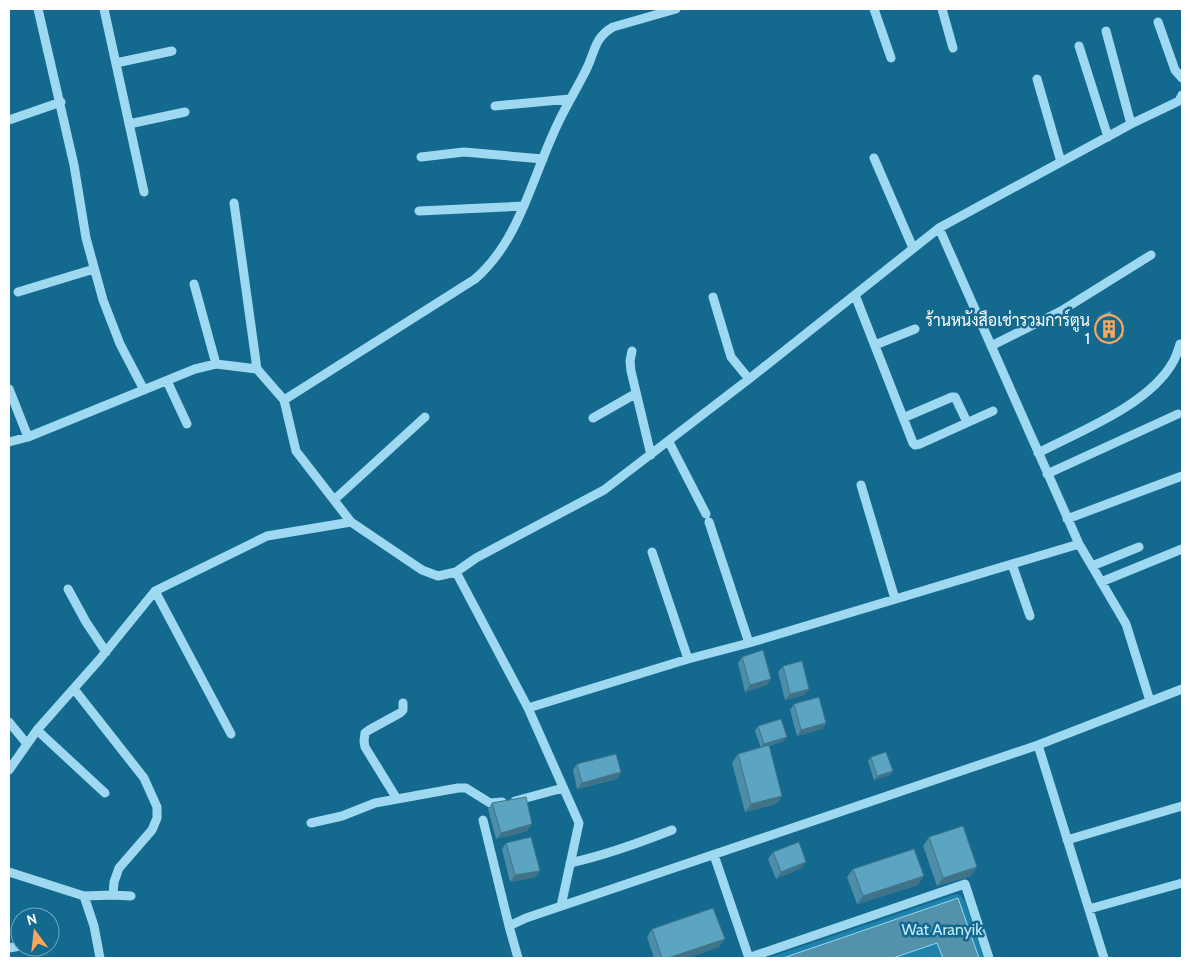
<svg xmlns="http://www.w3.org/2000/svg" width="1191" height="967" viewBox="0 0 1191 967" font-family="Cabin,Sarabun,sans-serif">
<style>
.green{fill:#1f82aa}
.water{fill:#5492ac;stroke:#90d9f4}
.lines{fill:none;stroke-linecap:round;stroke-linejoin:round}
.minor{stroke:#9ed9f1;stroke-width:9}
.wall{fill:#4e8da7}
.shaded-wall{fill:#407388}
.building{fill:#5ba4c2;stroke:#407388}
.labels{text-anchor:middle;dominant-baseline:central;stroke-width:5;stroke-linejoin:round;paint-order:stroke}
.poi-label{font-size:16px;fill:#fff;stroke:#14698e;text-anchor:end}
.park-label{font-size:16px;fill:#c5ecfc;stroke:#14698e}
</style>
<rect width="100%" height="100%" fill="#14698e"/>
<path class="green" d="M956,894L960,895L965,902L984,958H768Z"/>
<path class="water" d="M958,898L979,958H943L937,943L893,958H783Z"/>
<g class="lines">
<path class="minor" d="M38,9L74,165L86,238L103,300L120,344L144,390
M104,9L144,192
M874,9L891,58
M942,9L953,48
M1158,22L1175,70L1182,78
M1106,31L1131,124
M1079,46L1108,137
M116,63L172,51
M1037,79L1061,162
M495,106L570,99
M9,120L61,102
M129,124L185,112
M421,157L464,152L543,159
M874,158L913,248
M234,203L257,369
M419,211L524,206
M194,284L216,364
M18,292L94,269
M855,295L913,443L915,445L920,444L993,411
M713,297L731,357L749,379
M875,345L915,329
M991,346L1061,311L1151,255
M632,351L630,361L631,371L651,455
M167,381L187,424
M9,389L28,437
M284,400L475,279C518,242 531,182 554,132C563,110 577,89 587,68C595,51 595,37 613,27L676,9
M593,418L635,394
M903,418L952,397H955L967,422
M9,442L28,437L195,369L216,364L257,369L284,400L296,451L351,522L422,570L438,576L456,572
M669,442L706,514
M1038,453C1080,431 1149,405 1173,362C1176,357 1178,350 1180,344
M1047,474L1178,414
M861,485L895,599
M334,500L425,417
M1067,519L1182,476
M709,522L749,643
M1079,544L1126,624L1150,701
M652,552L688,659
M1012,564L1030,616
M1092,566L1139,547
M1101,582L1182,549
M68,589L86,622L106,652
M155,591L231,734
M74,689L144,778L157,807V818L152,830L119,868L114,882L113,895L84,896
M528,708L688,659L749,643L1079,544L939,228
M9,722L27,744
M37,730L105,793
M1038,745L1104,958
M9,770L37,730L99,660L155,591L267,536L351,522
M397,799L365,747L364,741L365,733L369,730L400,713L403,710V703
M515,801L563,788
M483,820L509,926
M311,823L342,816L375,803L458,788H466L490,803L502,802
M1067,840L1182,806
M714,855L749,958
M570,863C606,855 639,843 672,830
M9,872L84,896L94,926L100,958
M113,895L131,896
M561,906L579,823L528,708L456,572L476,558L604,490L749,379L939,228L1131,124L1179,101L1182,95
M1089,909L1182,883
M9,948L20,946
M518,958L509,926L526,918L1038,745L1182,689
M748,958L965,884L989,958"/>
</g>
<path class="wall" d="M1098,317L1122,338L1110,345L1097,319Z
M742,657L771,679L767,685L745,692L738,663Z
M783,666L809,689L804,695L785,700L778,672Z
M794,704L826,723L822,729L797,736L790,710Z
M758,726L784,741L769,746L782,796L776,804L745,812L732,763L738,754L761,748L755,731Z
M871,757L893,771L890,775L874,780L868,761Z
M577,764L621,772L617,779L577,789L573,770Z
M492,803L532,824L527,831L496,839L488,809Z
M929,837L971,876L937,886L923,846Z
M506,843L536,877L510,882L502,849Z
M773,852L806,862L801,868L776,879L768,859Z
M853,869L918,885L857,904L847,877Z
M652,929L719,947L687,958H654L647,937Z"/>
<path class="shaded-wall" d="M1124,336L1122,338L1110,345L1112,343Z
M771,679L767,685L745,692L750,685Z
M809,689L804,695L785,700L790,694Z
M826,723L822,729L797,736L801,730Z
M787,737L784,741L761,748L764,744Z
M893,771L890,775L874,780L877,776Z
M621,772L617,779L577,789L582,783Z
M782,796L776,804L745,812L751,804Z
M532,824L527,831L496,839L501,833Z
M806,862L801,868L776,879L781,872Z
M977,867L971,876L937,886L943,878Z
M540,871L536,877L510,882L515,875Z
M924,876L918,885L857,904L863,896Z
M725,939L719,947L687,958H668Z"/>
<path class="building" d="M1110,311L1124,336L1112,343L1098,317Z
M763,650L771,679L750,685L742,657Z
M802,661L809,689L790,694L783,666Z
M819,697L826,723L801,730L794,704Z
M781,719L787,737L764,744L758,726Z
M769,745L782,796L751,804L738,754Z
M886,752L893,771L877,776L871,757Z
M616,754L621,772L582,783L577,764Z
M526,797L532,824L501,833L492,803Z
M963,826L977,867L943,878L929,837Z
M531,837L540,871L515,875L506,843Z
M799,842L806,862L781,872L773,852Z
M914,849L924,876L863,896L853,869Z
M713,908L725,939L668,958H662L652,929Z"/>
<defs>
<symbol id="building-ring" viewBox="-11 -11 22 22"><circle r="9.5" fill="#14698e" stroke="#ffa65d" stroke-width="1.5"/><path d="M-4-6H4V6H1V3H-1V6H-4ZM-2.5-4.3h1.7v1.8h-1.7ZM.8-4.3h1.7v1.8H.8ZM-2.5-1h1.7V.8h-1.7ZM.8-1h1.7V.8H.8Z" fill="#ffa65d"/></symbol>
</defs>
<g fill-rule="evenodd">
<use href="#building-ring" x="1093" y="313" width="32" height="32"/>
</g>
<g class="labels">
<g class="poi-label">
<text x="1090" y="320">ร้านหนังสือเช่ารวมการ์ตูน<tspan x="1090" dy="18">1</tspan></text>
</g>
<g class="park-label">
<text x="942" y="929">Wat Aranyik</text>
</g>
</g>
<rect width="1191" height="967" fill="none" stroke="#ffffff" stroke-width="20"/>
<g transform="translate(35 932) rotate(345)"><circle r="24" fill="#14698e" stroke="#72a5bb"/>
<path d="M0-4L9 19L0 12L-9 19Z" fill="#ffa65d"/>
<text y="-8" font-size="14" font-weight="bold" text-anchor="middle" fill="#ffffff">N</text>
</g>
</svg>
